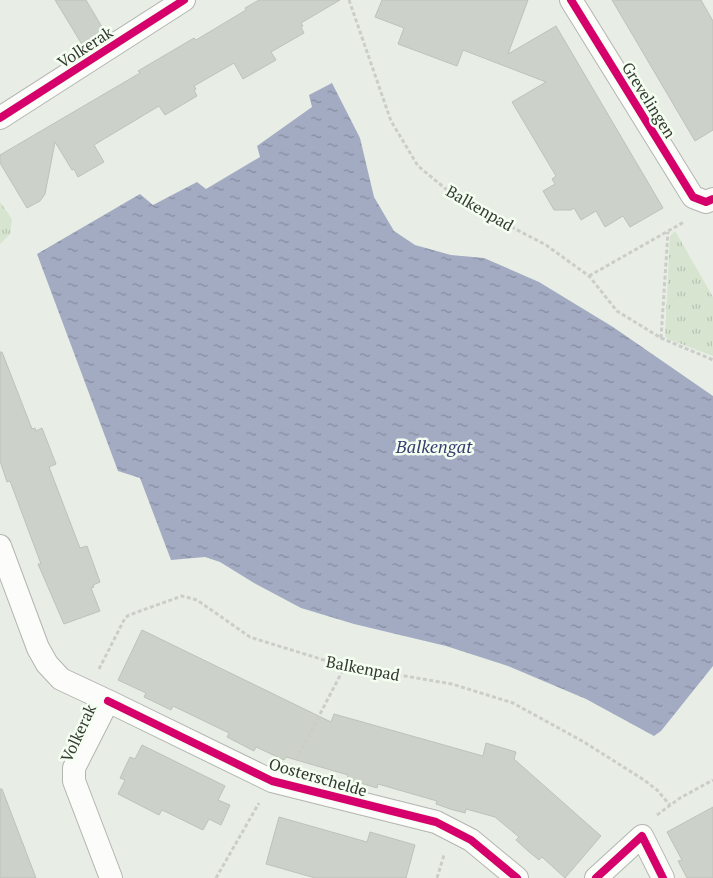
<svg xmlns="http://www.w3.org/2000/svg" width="713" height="878" viewBox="0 0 713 878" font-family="'PT Serif',serif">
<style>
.grass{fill:url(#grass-tufts)}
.water{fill:url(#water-ripples)}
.building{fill:#ccd1ca;stroke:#bdc2bb}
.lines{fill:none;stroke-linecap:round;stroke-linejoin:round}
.minor-casing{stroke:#b2b6b0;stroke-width:24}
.path{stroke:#cccdca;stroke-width:3;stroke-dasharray:4 2.5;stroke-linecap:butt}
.minor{stroke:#fcfcfb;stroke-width:22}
.cycleway-casing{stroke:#f5fff1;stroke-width:11}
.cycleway{stroke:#d6006c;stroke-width:8}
.labels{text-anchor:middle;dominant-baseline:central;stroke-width:5;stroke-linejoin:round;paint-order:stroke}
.street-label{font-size:16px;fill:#333831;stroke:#f5fff1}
.water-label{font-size:18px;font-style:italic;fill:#353d71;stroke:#f5fff1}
</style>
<defs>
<pattern id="grass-tufts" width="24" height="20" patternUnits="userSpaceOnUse" patternTransform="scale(1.25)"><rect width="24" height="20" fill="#d6e4d0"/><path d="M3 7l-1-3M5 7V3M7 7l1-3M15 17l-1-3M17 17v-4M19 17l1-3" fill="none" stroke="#b8c4b3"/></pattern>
<pattern id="water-ripples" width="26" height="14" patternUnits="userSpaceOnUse" patternTransform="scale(1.25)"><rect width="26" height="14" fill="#a3abc3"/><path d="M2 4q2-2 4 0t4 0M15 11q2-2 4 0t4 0" fill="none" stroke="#858c9f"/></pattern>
</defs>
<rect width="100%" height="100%" fill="#e8eee5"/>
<path class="grass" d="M0,202L12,219L10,234L0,244Z
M675,231L713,297V356L668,339L665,336L670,236Z"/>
<path class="water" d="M332,83L360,138L374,197L394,231L415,245L451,255L484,258L539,282L613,327L713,396V666L661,731L654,736L586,699L508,666L446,646L354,624L301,608L254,583L220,562L205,557L171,560L140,478L118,471L37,254L140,194L153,205L197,182L206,189L260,157L257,146L312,107L309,95Z"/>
<path class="building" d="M55,0H86L105,32L83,46Z
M259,0H340L301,23L303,26L301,27L304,33L271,52L276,60L243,79L234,63L194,86L196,89L194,90L197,96L165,115L159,106L94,145L104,162L78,177L74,169L72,170L55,142L45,194L40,201L27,208L0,163V155L140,73L138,71L194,38L196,40L246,10L245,8Z
M382,0H528L508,54L556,26L663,208L630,227L623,216L605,227L596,211L581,220L574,208L571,210H554L543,191L555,184L552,179L556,176L512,102L546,82L463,50L457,66L398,44L404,28L375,17Z
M612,0H701L713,21V130L695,141Z
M0,352H2L32,429L35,428L36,431L42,428L56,464L49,467L80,548L87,546L100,582L93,585L94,587L91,588L100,611L64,624L38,564H41L10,481L7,482L0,461Z
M142,630L331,722L334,714L483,756L486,743L516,752L514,759L601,836L565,878L542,857L539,860L528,851L516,840L519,837L495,817L466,809L465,813L450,809L436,804L437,801L378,784L377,788L347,779L348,775L286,757L284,760L256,747L254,751L227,737L229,733L173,706L171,710L144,697L146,693L118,680Z
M142,745L225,786L218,800L230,805L221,825L209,819L203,830L162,810L159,815L118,794L125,780L120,778L130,757L135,759Z
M0,789H2L36,878H0Z
M713,807V878H687L678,861L682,860L667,832Z
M279,817L367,842L370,832L415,845L406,878H315L266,864Z"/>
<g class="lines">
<defs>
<path id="minor" d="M571,0L693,197L706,202L713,199
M0,118L184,0
M0,546L38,648L47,664L61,679L108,701L74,768V781L111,878
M108,701L272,781L436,822L471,840L517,878
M596,878L642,836L663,878"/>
</defs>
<use href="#minor" class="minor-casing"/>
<path class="path" d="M349,0L391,121L418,166L458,199L546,245L589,276L617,311L661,338L713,360
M589,276L684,222
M661,338L668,232
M99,669L125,618L129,615L182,596L197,600L250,637L256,639L340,665L452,684L513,703L584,742L644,780L657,790L670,805
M296,760L345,666
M657,815L680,798L713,780
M216,878L259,803
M437,878L444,855"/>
<use href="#minor" class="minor"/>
<defs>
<path id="cycleway" d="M571,0L693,197L706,202L713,199
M0,118L184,0
M108,701L272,781L436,822L471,840L517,878
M596,878L642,836L663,878"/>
</defs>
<use href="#cycleway" class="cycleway-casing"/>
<use href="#cycleway" class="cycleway"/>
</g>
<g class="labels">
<g class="street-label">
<text transform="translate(85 47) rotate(-33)">Volkerak</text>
<text transform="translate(649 100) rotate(58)">Grevelingen</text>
<text transform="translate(480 208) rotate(30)">Balkenpad</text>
<text transform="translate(363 668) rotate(11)">Balkenpad</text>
<text transform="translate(78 733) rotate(-65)">Volkerak</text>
<text transform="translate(318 777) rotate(16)">Oosterschelde</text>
</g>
<g class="water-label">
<text x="434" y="446">Balkengat</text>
</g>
</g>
</svg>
